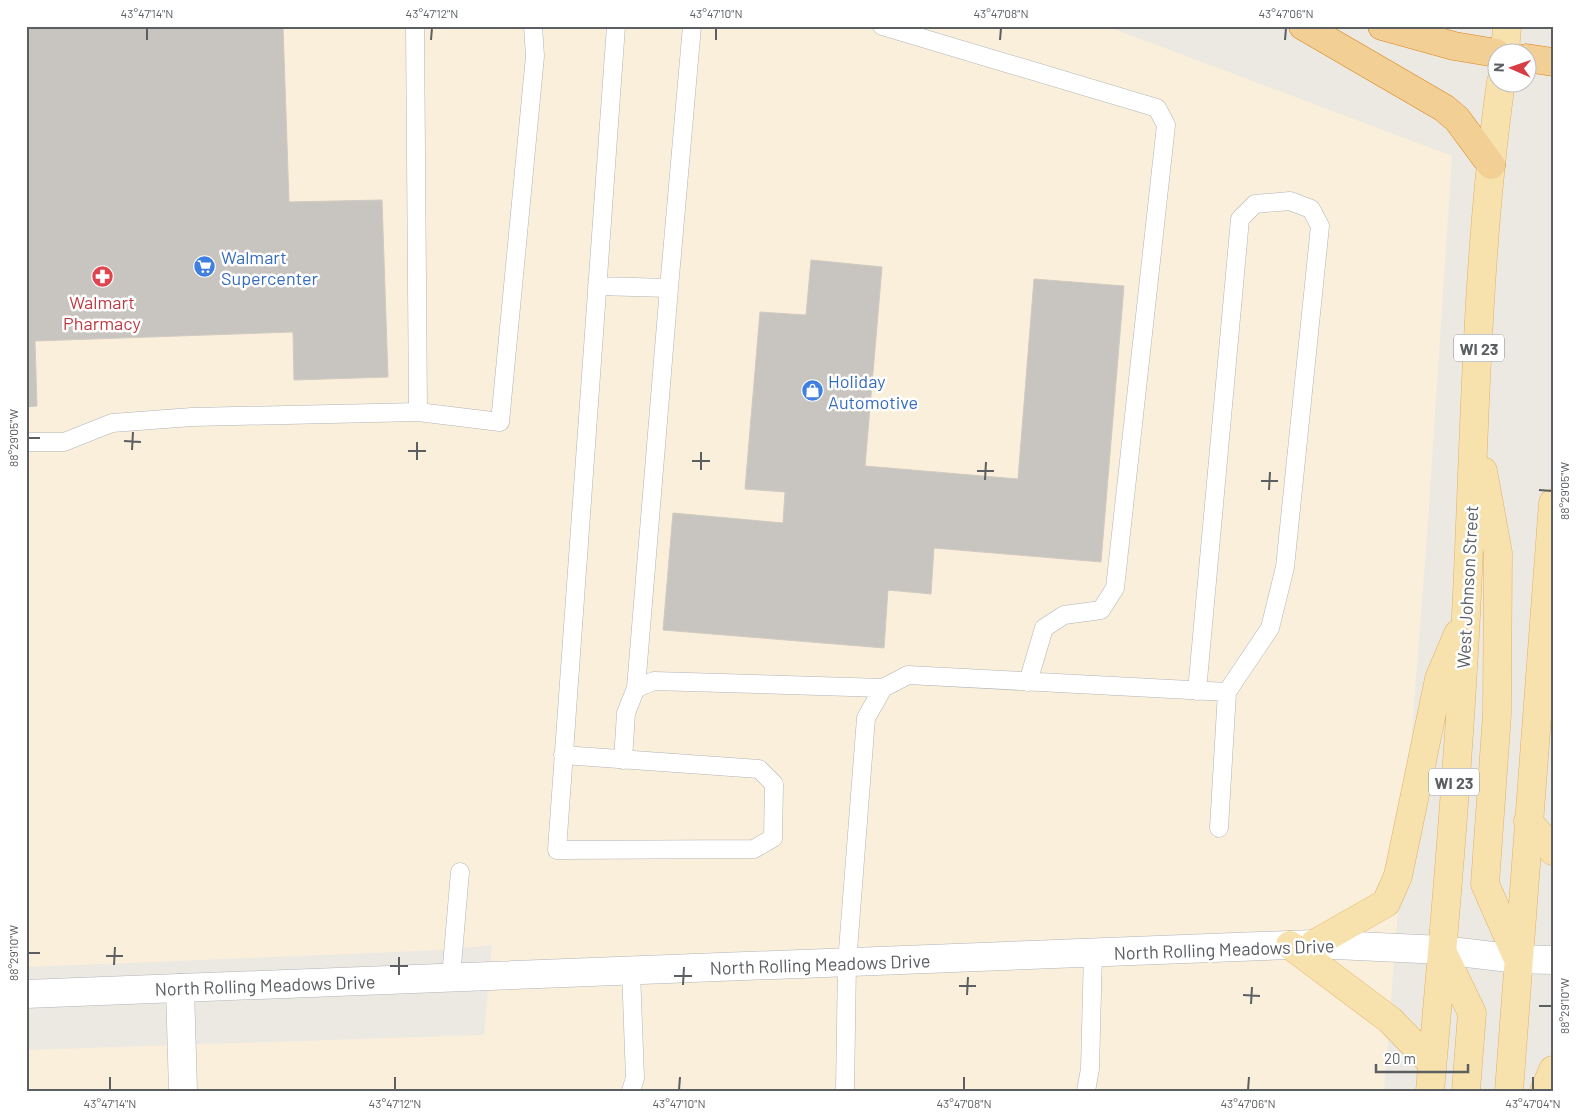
<svg xmlns="http://www.w3.org/2000/svg" width="1579" height="1117" viewBox="0 0 1579 1117" font-family="Barlow,sans-serif">
<style>
.commercial{fill:#faefda}
.building{fill:#c8c4bf;stroke:#d0cac2}
.lines{fill:none;stroke-linecap:round;stroke-linejoin:round}
.lane-casing{stroke:#b0b4b7;stroke-width:19}
.street-casing{stroke:#b0b4b7;stroke-width:29}
.secondary-casing{stroke:#afb3b7;stroke-width:29}
.primary-casing{stroke:#e3b065;stroke-width:29}
.highway-casing{stroke:#da8416;stroke-width:29}
.lane{stroke:#fff;stroke-width:18}
.street{stroke:#fff;stroke-width:28}
.secondary{stroke:#fff;stroke-width:28}
.primary{stroke:#f7e2ad;stroke-width:28}
.highway{stroke:#f2cf94;stroke-width:28}
.ticks{fill:none;stroke:#5b5f62;stroke-width:2}
.labels{text-anchor:middle;dominant-baseline:central;stroke-width:5;stroke-linejoin:round;paint-order:stroke}
.shield{fill:#fff;stroke:#8c8f91;stroke-width:1}
.shield-label{font-size:16px;font-weight:bold;fill:#5b5f62}
.shop-label{font-size:18px;fill:#366cbe;stroke:#fff;text-anchor:start}
.health-label{font-size:18px;fill:#be3a42;stroke:#fff}
.street-label{font-size:18px;fill:#5b5f62;stroke:#fff}
.neatline{fill:none;stroke:#5b5f62;stroke-width:2}
.ticks-label{font-size:12px;text-anchor:middle;fill:#5b5f62}
</style>
<rect width="100%" height="100%" fill="#ece9e3"/>
<path class="commercial" d="M26,26H1106L1452,156L1427,536L1384,1091H26V1050L484,1035L492,945L444,950L26,967Z"/>
<path class="building" d="M26,26H283L289,202L382,200L388,377L294,380L293,332L35,341L37,406L26,407Z
M811,260L882,267L865,466L1018,479L1034,279L1124,286L1101,562L934,548L931,594L888,590L884,648L663,630L673,513L783,523L785,492L745,489L760,312L806,315Z"/>
<g class="lines">
<defs>
<path id="lane" d="M415,26L418,412
M882,26L1157,108L1166,125L1115,588L1101,610L1064,615L1044,628L1028,682
M597,286L669,288L636,688
M669,288L692,26
M26,442H64L112,423L192,417L418,412L500,422L535,56L533,26
M1197,691L1240,219L1255,204L1290,201L1311,209L1320,226L1285,567L1270,628L1227,692
M563,755L759,769L774,784L773,838L754,849L557,850L616,26
M623,760L626,713L636,688L654,681L883,688
M451,977L460,872
M631,1091L635,1078L631,971
M845,1091L847,963L866,718L883,688L908,675L1227,692L1219,828
M1086,1091L1090,1069L1093,953"/>
<path id="street" d="M180,988L183,1091"/>
<path id="secondary" d="M26,994L1314,944L1442,950L1518,959L1553,960"/>
<path id="primary" d="M1505,52L1507,26
M1483,471L1498,553L1497,714L1485,884L1516,955
M1528,821L1553,851
M1314,944L1386,903L1398,876L1439,679L1458,634
M1290,945L1390,1020L1432,1063
M1442,951L1472,1013L1466,1091
M1430,1091C1444,932 1458,773 1466,615C1475,437 1476,258 1501,82
M1509,1091L1553,503
M1544,1091L1553,1070"/>
<path id="highway" d="M1303,26L1444,108L1457,119L1491,165
M1382,26L1454,46L1496,53
M1526,58L1553,62"/>
</defs>
<use href="#lane" class="lane-casing"/>
<use href="#street" class="street-casing"/>
<use href="#secondary" class="secondary-casing"/>
<use href="#primary" class="primary-casing"/>
<use href="#highway" class="highway-casing"/>
<use href="#lane" class="lane"/>
<use href="#street" class="street"/>
<use href="#secondary" class="secondary"/>
<use href="#primary" class="primary"/>
<use href="#highway" class="highway"/>
</g>
<path class="ticks" d="M147,40V28M431,40L432,28M716,40V28M1000,40L1001,28M1285,40L1286,28M28,438H40M124,441L141,442M132,450L133,432M408,451H426M417,460V442M692,461H710M701,470V452M977,471H994M985,480L986,462M1261,481H1278M1269,490L1270,472M1539,490L1552,491M28,953H40M106,956H123M114,965L115,947M390,966H408M399,975V957M674,976H692M683,985L684,967M959,986H976M967,995L968,977M1243,995L1260,996M1251,1004L1252,987M1539,1006H1552M110,1090V1077M395,1090V1077M679,1090L680,1077M964,1090V1077M1248,1090L1249,1077M1533,1090V1077"/>
<defs>
<symbol id="supermarket-disc" viewBox="-11 -11 22 22"><circle r="9.5" fill="#3f7fe0" stroke="#fff"/><path d="M-6-5.5h2.5l.6 2H6L4.5 2H-2.5L-4.4-4H-6ZM-1.5 3.2a1.3 1.3 0 1 0 .1 0ZM3 3.2a1.3 1.3 0 1 0 .1 0Z" fill="#fff"/></symbol>
<symbol id="pharmacy-disc" viewBox="-11 -11 22 22"><circle r="9.5" fill="#e0444e" stroke="#fff"/><path d="M-2-6h4v4h4v4h-4v4h-4v-4h-4v-4h4Z" fill="#fff"/></symbol>
<symbol id="shop-disc" viewBox="-11 -11 22 22"><circle r="9.5" fill="#3f7fe0" stroke="#fff"/><path d="M-5-2.5h2.3a2.7 3.5 0 0 1 5.4 0H5L5.5 6h-11ZM-1.5-2.5h3a1.5 2.3 0 0 0-3 0Z" fill="#fff"/></symbol>
</defs>
<g fill-rule="evenodd">
<use href="#supermarket-disc" x="192" y="254" width="25" height="25"/>
<use href="#pharmacy-disc" x="90" y="264" width="25" height="25"/>
<use href="#shop-disc" x="800" y="378" width="25" height="25"/>
</g>
<g class="labels">
<g class="shield">
<rect x="1454" y="334.5" width="50" height="27" rx="4"/>
<rect x="1429" y="768.5" width="50" height="27" rx="4"/>
</g>
<g class="shield-label">
<text x="1479" y="348">WI 23</text>
<text x="1454" y="782">WI 23</text>
</g>
<g class="shop-label">
<text x="221" y="257">Walmart<tspan x="221" dy="21">Supercenter</tspan></text>
<text x="828" y="381">Holiday<tspan x="828" dy="21">Automotive</tspan></text>
</g>
<g class="health-label">
<text x="102" y="302">Walmart<tspan x="102" dy="21">Pharmacy</tspan></text>
</g>
<g class="street-label">
<text transform="translate(1467 587) rotate(-87)">West Johnson Street</text>
<text transform="translate(1224 949) rotate(-2)">North Rolling Meadows Drive</text>
<text transform="translate(820 964) rotate(-2)">North Rolling Meadows Drive</text>
<text transform="translate(265 985) rotate(-2)">North Rolling Meadows Drive</text>
</g>
</g>
<rect width="1579" height="1117" fill="none" stroke="#ffffff" stroke-width="55"/>
<g transform="translate(1512 68) rotate(272)"><circle r="24" fill="#ffffff" stroke="#bdbfc0"/>
<path d="M0-4L9 19L0 12L-9 19Z" fill="#d83d44"/>
<text y="-8" font-size="14" font-weight="bold" text-anchor="middle" fill="#5b5f62">N</text>
</g>
<path d="M1376 1064v8h92v-8" fill="none" stroke="#5b5f62" stroke-width="2.5"/>
<text x="1384" y="1064" font-size="15" fill="#5b5f62" stroke="#ffffff" stroke-width="4" paint-order="stroke">20 m</text>
<rect x="28" y="28" width="1524" height="1062" class="neatline"/>
<g class="ticks-label">
<text x="147" y="18">43°47'14"N</text>
<text x="432" y="18">43°47'12"N</text>
<text x="716" y="18">43°47'10"N</text>
<text x="1001" y="18">43°47'08"N</text>
<text x="1286" y="18">43°47'06"N</text>
<text transform="translate(14 438) rotate(-90)" y="4">88°29'05"W</text>
<text transform="translate(1565 491) rotate(-90)" y="4">88°29'05"W</text>
<text transform="translate(14 953) rotate(-90)" y="4">88°29'10"W</text>
<text transform="translate(1565 1006) rotate(-90)" y="4">88°29'10"W</text>
<text x="110" y="1108">43°47'14"N</text>
<text x="395" y="1108">43°47'12"N</text>
<text x="679" y="1108">43°47'10"N</text>
<text x="964" y="1108">43°47'08"N</text>
<text x="1248" y="1108">43°47'06"N</text>
<text x="1533" y="1108">43°47'04"N</text>
</g>
</svg>
